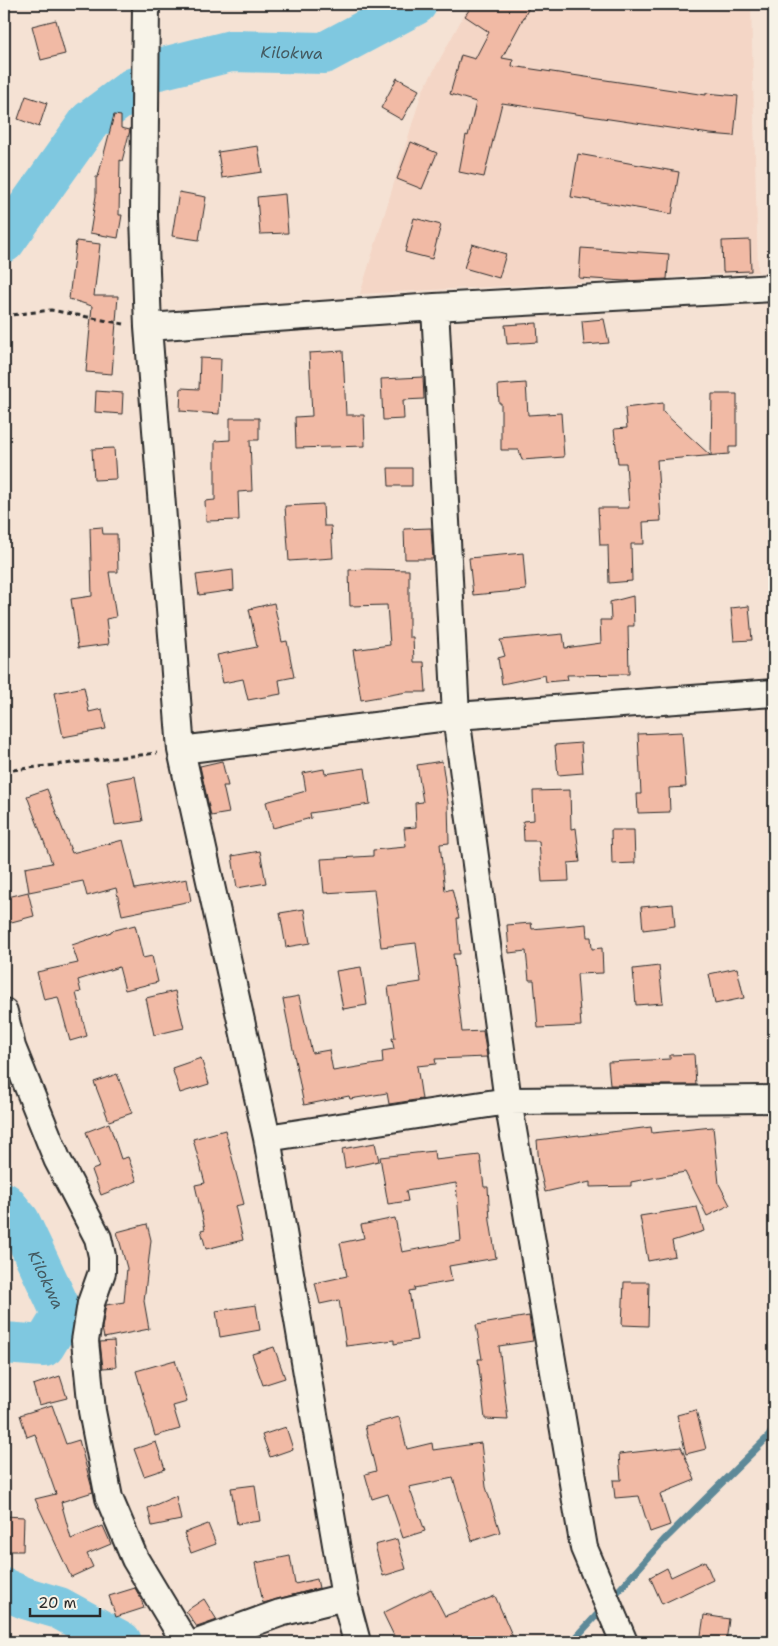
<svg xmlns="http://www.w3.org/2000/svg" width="778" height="1646" viewBox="0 0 778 1646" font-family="'Shantell Sans',sans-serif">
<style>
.built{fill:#f4d6c6}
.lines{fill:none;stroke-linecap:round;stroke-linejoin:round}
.stream{stroke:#5d8998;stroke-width:7}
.river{stroke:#7fc8e0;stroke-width:42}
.building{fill:#f1baa5;stroke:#2b2b2b}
.street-casing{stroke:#2b2b2b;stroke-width:30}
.path{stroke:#2b2b2b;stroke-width:3;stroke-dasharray:5 4;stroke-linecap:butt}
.street{stroke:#f7f3e8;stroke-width:26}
.labels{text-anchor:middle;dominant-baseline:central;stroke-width:4.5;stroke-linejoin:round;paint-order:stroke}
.water-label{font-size:16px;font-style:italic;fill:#445a61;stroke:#f7f3e8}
</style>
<rect width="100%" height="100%" fill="#f5e2d4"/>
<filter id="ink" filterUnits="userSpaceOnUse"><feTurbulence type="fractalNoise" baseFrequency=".02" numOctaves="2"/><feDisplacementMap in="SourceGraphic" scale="10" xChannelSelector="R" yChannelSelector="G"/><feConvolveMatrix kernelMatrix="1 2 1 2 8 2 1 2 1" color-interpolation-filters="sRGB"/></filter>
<g filter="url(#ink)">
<path class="built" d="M470,4H751L758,272L360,294L422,92Z"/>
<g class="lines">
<path class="stream" d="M611,1599L664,1540L769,1436L774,1427
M572,1642L604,1607"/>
<g class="river">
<path id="s1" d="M159,69L231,51L324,53L416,4"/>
<path d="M4,242L90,121L134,88"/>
<path id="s2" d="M4,1203L19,1221L63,1315L44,1346L4,1343"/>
<path d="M4,1589L25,1598L59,1608L121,1642"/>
</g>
</g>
<path class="building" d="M473,4H531L502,58L513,60L512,66L706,95V93L738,96L734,136L710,134L502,103L484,177L459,172L466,135L468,136L476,102L450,94L461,55L475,59L489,32L465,16Z
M56,20L65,54L41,60L32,26Z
M397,78L419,90L402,120L381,108Z
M26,96L47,103L39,127L18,119Z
M114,115L121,116V128L130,130L122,161L120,160L119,215H122L118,238L90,233L96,196V177H98Z
M411,142L437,153L422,189L397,179Z
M258,146L262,172L222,178L218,152Z
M578,154L679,172L672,214L571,197Z
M179,192L206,197L199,240L172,236Z
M285,194L288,233L260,234L257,197Z
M414,218L441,225L432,259L405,252Z
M750,240L751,271L723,272L722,241Z
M76,241L100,244L94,296H118L112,374L86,372L92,306L69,299Z
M472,244L506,254L499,278L464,268Z
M581,248L669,254L667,279L624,281L579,278Z
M604,319L609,343L584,345L582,321Z
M537,323L538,342L507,344L505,325Z
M343,351L346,415H364L365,446L296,448L295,417L312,416L309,353Z
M200,358L221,359L219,414L180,411L181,388L199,389Z
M423,377L424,399L403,400L404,419L383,420L381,379Z
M526,383L528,415L561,413L564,457L522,460L519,450H501V403H499L498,385Z
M96,391L123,393L122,414L95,412Z
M712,394H737V447H729V454L657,460L661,521L643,522L644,544H631L632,581L609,583L608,545H600L598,508H629L626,463H618L614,429L627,428L625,408L663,403V412L711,456Z
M230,418H259V440H250L252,491L238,492L239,520L206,521L205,501L215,500V441L230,440Z
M114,448L116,479L94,480L92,449Z
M388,468H412V486H389Z
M323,504L324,526H331L333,558L289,561L285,506Z
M102,527L103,534H117L118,572H109L116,617L106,619L109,644L78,648L71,599L92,596L90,528Z
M431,528L433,559H405L404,529Z
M523,553L526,590L473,595L469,558Z
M367,569L409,570V637H413L414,662H424L426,692H407L361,700L353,650L390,645L387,605L350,606L349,570Z
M233,570L234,590L199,595L196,575Z
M633,596L634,626H628L629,674L567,675L568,680L546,682L545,675L502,684L498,658L505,656L500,640L563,634L565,648L601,643L600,620H611L610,602Z
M274,603L282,642L287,641L294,677L279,680L281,694L248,700L243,679L223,683L217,655L257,647L249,609Z
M749,606L752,640L734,641L731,608Z
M84,687L89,712L102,709L106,729L63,737L54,693Z
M682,732L686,787L669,788L670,812L638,813L637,794H641L638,734Z
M581,743L583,773L558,775L555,745Z
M222,761L228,786H223L229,813L211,816L200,766Z
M442,761L448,803L449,843L440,844L445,891L452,889L459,918H457L460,954H453L462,1032L483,1031L487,1057L435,1059L436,1064L417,1066L422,1099L389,1104L387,1093L350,1099L349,1096L304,1105L283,999L299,996L312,1053L329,1050L333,1071L383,1063L382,1051L394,1049L392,1038H395L388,987L421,982L416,943L381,947L374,890L324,893L321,859L373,856V850L406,847L404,828L416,827L415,803L423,802L417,765Z
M365,768L370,804L310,813L311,818L273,828L266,802L306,791L303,773L324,769L325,774Z
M135,776L143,821L115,825L107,781Z
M47,789L72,853L123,840L135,889L187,879L191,901L122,915L116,888L87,896L83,881L29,892L25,868L52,863L27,796Z
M570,790L571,829L576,828L580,862L568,863L569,881L542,882L539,841H524L523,821L534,820L533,791Z
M611,830H634L635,863L612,864Z
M260,851L266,883L237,888L232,856Z
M28,892L34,916L4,924V898Z
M673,904L675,926L643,930L641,907Z
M304,909L310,943L286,947L280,913Z
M531,923L532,929L586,924L587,937H591L592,949L602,948L603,973L577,974L581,1026L538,1028L534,980H529L526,951L509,953L507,925Z
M135,925L143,958L152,956L158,982L125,990L119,967L78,980L81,992L76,993L87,1036L70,1041L58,997L44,1000L37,972L78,963L72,945L111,932V931Z
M659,966L663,1003L636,1005L633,969Z
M361,967L367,1005L343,1009L336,971Z
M737,968L744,998L715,1004L709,974Z
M175,991L184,1028L154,1035L146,998Z
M694,1054L696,1085H610L608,1062L670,1059V1055Z
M201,1058L209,1084L180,1093L172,1068Z
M117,1074L132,1113L109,1121L94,1082Z
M109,1123L121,1159L128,1157L137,1181L101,1195L92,1170L100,1167L86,1132Z
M651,1127L652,1133L713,1127L719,1184L730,1205L707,1216L685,1172L631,1182V1186L590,1187V1182L545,1192L539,1165L537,1140L579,1135V1136Z
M225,1130L244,1204L235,1206L243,1240L206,1249L201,1230L205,1229L195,1185L205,1183L193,1139Z
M375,1143L379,1161L345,1168L342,1149Z
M434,1151L435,1160L480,1155L484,1187H488L490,1221L496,1258L449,1266L452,1281L414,1288L415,1290L409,1291L417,1340L394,1344V1340L346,1346L339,1300L320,1304L315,1283L347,1276L340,1243L364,1238L361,1225L395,1218L402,1252L461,1241L456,1183L406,1191L408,1201L388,1204L380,1157Z
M697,1207L704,1231L672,1241L675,1256L648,1261L640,1216Z
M147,1224L151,1240L144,1301L149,1329L104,1338L102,1328L106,1305L124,1302L127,1268L117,1232Z
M624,1282H649L648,1326L622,1325Z
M256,1305L260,1330L220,1337L216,1311Z
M529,1316L533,1341L499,1346L508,1420L485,1419L478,1359H482L476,1325Z
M114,1341L116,1367L103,1368L100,1342Z
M274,1347L285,1378L263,1385L252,1354Z
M175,1360L187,1402L173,1406L180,1429L155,1436L136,1371Z
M60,1376L67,1398L39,1405L33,1385Z
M52,1405L66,1444L79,1440L93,1492L61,1502L71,1539L103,1526L111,1544L87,1554L93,1567L71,1577L35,1499L56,1494L35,1434L27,1437L20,1415Z
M696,1410L706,1449L686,1454L677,1415Z
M399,1417L407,1449L432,1443L433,1450L481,1443L486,1487L500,1532L472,1541L453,1478L409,1487L425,1531L403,1538L388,1494L372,1499L365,1474L376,1471L365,1426Z
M286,1427L293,1449L270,1457L262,1435Z
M156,1442L165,1469L144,1476L134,1449Z
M681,1447L695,1480L660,1494L670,1525L650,1532L639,1496L615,1498L613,1480H621L619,1454Z
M255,1485L260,1521L237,1524L231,1488Z
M176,1496L181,1520L152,1526L148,1508Z
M4,1516L24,1517L23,1551H4Z
M208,1524L216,1544L191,1553L184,1533Z
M397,1539L406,1569L383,1576L375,1545Z
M290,1556L295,1584L317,1579L319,1588L263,1603L255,1563Z
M705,1561L713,1580L662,1604L650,1577L667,1568L671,1577Z
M135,1588L141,1599L144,1608L116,1617L109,1596Z
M431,1589L445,1616L495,1596L515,1642H397L383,1613Z
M204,1599L217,1620L197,1627L186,1611Z
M704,1615L729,1619L726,1642H700Z"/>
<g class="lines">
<defs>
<path id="street" d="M146,4L144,216L148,327L181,750L267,1138L345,1597L357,1642
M435,307L456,716L508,1101L584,1548L624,1642
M148,327L435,307L774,288
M181,750L456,716L774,693
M4,1012L12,1047L57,1159L98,1238L102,1256V1272L91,1303L85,1341L92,1411L109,1498L135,1559L185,1642
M267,1138L508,1101L774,1099
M200,1642L280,1613L345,1597"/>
</defs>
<use href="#street" class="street-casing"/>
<path class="path" d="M4,316L51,310L124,324
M4,771L157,753"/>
<use href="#street" class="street"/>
</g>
</g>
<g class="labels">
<g class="water-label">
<text stroke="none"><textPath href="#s1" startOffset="135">Kilokwa</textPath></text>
<text stroke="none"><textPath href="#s2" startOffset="88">Kilokwa</textPath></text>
</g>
</g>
<rect width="778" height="1646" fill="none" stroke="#f7f3e8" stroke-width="20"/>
<rect x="10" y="10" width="758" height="1626" fill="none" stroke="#2b2b2b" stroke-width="2" filter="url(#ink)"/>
<path d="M30 1608v8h70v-8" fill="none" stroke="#2b2b2b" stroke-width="2.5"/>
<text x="38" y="1608" font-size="15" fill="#2b2b2b" stroke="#f7f3e8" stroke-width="4" paint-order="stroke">20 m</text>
</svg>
